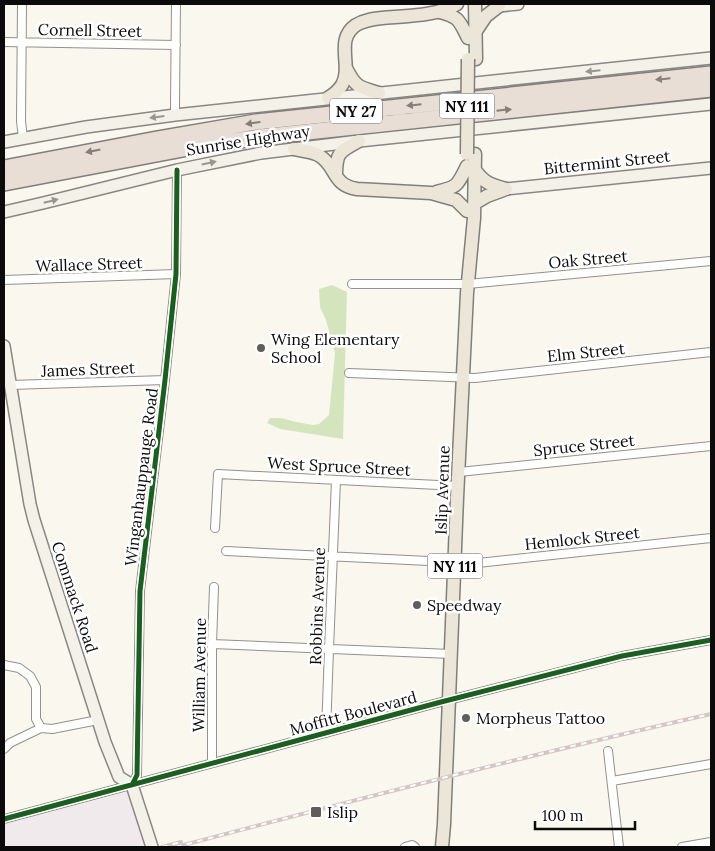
<svg xmlns="http://www.w3.org/2000/svg" width="715" height="851" viewBox="0 0 715 851" font-family="Lora,serif">
<style>
.industrial{fill:#f1eaec}
.forest{fill:#d4e5be}
.lines{fill:none;stroke-linecap:round;stroke-linejoin:round}
.street-casing{stroke:#93918e;stroke-width:10}
.secondary-casing{stroke:#898884;stroke-width:14}
.primary-casing{stroke:#807f7b;stroke-width:15}
.highway-casing{stroke:#807f7b;stroke-width:18}
.street{stroke:#fefefd;stroke-width:8}
.secondary{stroke:#f4f2e8;stroke-width:11}
.primary{stroke:#ebe6d8;stroke-width:12}
.highway{stroke:#e8ded5;stroke-width:15}
.rail-casing{stroke:#d5c5c4;stroke-width:4}
.rail{stroke:#fff;stroke-width:2;stroke-dasharray:5.5;stroke-linecap:butt}
.primary-bridge-casing{stroke:#807f7b;stroke-width:15;stroke-linecap:butt}
.primary-bridge{stroke:#ebe6d8;stroke-width:12}
.cycleway-casing{stroke:#fff;stroke-width:8}
.cycleway{stroke:#1b5e20;stroke-width:5}
.oneway{fill:#979690}
.oneway2{fill:#857f7a}
.poi-dot{fill:#5f5e5b;stroke:#fff;stroke-width:2}
.labels{text-anchor:middle;dominant-baseline:central;stroke-width:5;stroke-linejoin:round;paint-order:stroke}
.shield{fill:#fff;stroke:#545454;stroke-width:1}
.shield-label{font-size:15px;font-weight:bold;fill:#0b0b0b}
.street-label{font-size:16px;fill:#0b0b0b;stroke:#fff}
.poi-label{font-size:16px;fill:#0b0b0b;stroke:#fff;text-anchor:start}
</style>
<rect width="100%" height="100%" fill="#faf7ef"/>
<path class="industrial" d="M129,791L149,847H4V824Z"/>
<path class="forest" d="M332,285L347,292L343,439L280,429L267,423L270,418H281L296,422L313,425L319,424L329,415L335,353L326,320L320,307L319,289Z"/>
<g class="lines">
<defs>
<path id="street" d="M22,4L21,121L23,138
M4,42L176,45
M175,115V103L176,4
M4,280L176,274
M352,284H468L711,261
M349,373L475,378L711,352
M11,385L165,380
M459,472L711,446
M215,528L218,474L458,486
M226,551L449,562L469,564L711,538
M212,644L451,654
M4,665L19,668L30,676L36,687V719L41,728L52,729L98,720
M326,733L329,649L336,480
M4,749L10,743L41,728
M608,751L619,847
M212,763V644L214,587
M612,781L711,764
M132,785L137,775L140,591L165,380L176,274L177,170
M4,819L441,702L622,656L711,640
M405,847L412,845L415,847
M682,847L711,842"/>
<path id="secondary" d="M499,6L518,4
M4,142L86,127L175,115L711,58
M506,189L711,168
M4,212L43,203L177,170L261,153L359,141L711,104
M4,346L30,504L34,520L105,742L119,777L132,785L152,847"/>
<path id="primary" d="M475,4L476,59
M440,12C459,17 459,20 468,38
M476,31L486,16L499,6
M346,68C356,88 359,87 379,93
M328,98C333,95 338,91 342,85C353,66 334,40 356,25C364,20 373,19 382,18C403,16 439,16 457,4
M294,149C302,151 313,151 320,156C337,167 332,185 357,189L431,193L456,200L467,211
M475,170C484,183 491,185 506,189
M336,176C336,152 339,152 359,141
M436,192C458,187 457,186 467,166
M475,203L487,196L506,189
M442,847L444,824L457,498L467,293L474,218L475,154"/>
<path id="highway" d="M4,168L157,139L256,122L711,74
M4,183L188,148L260,137L711,89"/>
</defs>
<use href="#street" class="street-casing"/>
<use href="#secondary" class="secondary-casing"/>
<use href="#primary" class="primary-casing"/>
<use href="#highway" class="highway-casing"/>
<use href="#street" class="street"/>
<use href="#secondary" class="secondary"/>
<use href="#primary" class="primary"/>
<use href="#highway" class="highway"/>
<defs>
<path id="rail" d="M162,847L181,842
M176,847C354,800 532,754 711,714"/>
</defs>
<use href="#rail" class="rail-casing"/>
<use href="#rail" class="rail"/>
<defs>
<path id="primary-bridge" d="M467,154L468,59"/>
</defs>
<use href="#primary-bridge" class="primary-bridge-casing"/>
<use href="#primary-bridge" class="primary-bridge"/>
<defs>
<path id="cycleway" d="M132,785L137,775L140,591L165,380L176,274L177,170
M4,819L441,702L622,656L711,640"/>
</defs>
<use href="#cycleway" class="cycleway-casing"/>
<use href="#cycleway" class="cycleway"/>
</g>
<defs><path id="oneway-solid" d="M-6-.8H1V-3.2L6.5 0L1 3.2V.8H-6Z" transform="scale(1.25)"/></defs>
<g class="oneway">
<use href="#oneway-solid" transform="translate(593 71) rotate(174)"/>
<use href="#oneway-solid" transform="translate(157 117) rotate(173)"/>
<use href="#oneway-solid" transform="translate(209 163) rotate(-12)"/>
<use href="#oneway-solid" transform="translate(51 201) rotate(-14)"/>
</g>
<g class="oneway2">
<use href="#oneway-solid" transform="translate(663 79) rotate(174)"/>
<use href="#oneway-solid" transform="translate(414 105) rotate(174)"/>
<use href="#oneway-solid" transform="translate(504 110) rotate(-6)"/>
<use href="#oneway-solid" transform="translate(253 123) rotate(172)"/>
<use href="#oneway-solid" transform="translate(93 151) rotate(169)"/>
</g>
<g class="poi-dot">
<circle cx="261" cy="348" r="5"/>
<circle cx="417" cy="605" r="5"/>
<circle cx="466" cy="718" r="5"/>
<rect x="310" y="806" width="12" height="12" rx="2.5"/>
</g>
<g class="labels">
<g class="shield">
<rect x="439.5" y="93.5" width="55" height="25" rx="4"/>
<rect x="330" y="98.5" width="52" height="25" rx="4"/>
<rect x="427.5" y="553.5" width="55" height="25" rx="4"/>
</g>
<g class="shield-label">
<text x="467" y="106">NY 111</text>
<text x="356" y="111">NY 27</text>
<text x="455" y="566">NY 111</text>
</g>
<g class="street-label">
<text transform="translate(90 30) rotate(1)">Cornell Street</text>
<text transform="translate(248 140) rotate(-9)">Sunrise Highway</text>
<text transform="translate(607 162) rotate(-6)">Bittermint Street</text>
<text transform="translate(588 259) rotate(-5)">Oak Street</text>
<text transform="translate(89 264) rotate(-2)">Wallace Street</text>
<text transform="translate(586 352) rotate(-6)">Elm Street</text>
<text transform="translate(88 369) rotate(-2)">James Street</text>
<text transform="translate(584 445) rotate(-6)">Spruce Street</text>
<text transform="translate(339 466) rotate(3)">West Spruce Street</text>
<text transform="translate(141 477) rotate(-83)">Winganhauppauge Road</text>
<text transform="translate(442 490) rotate(-88)">Islip Avenue</text>
<text transform="translate(582 538) rotate(-6)">Hemlock Street</text>
<text transform="translate(75 597) rotate(72)">Commack Road</text>
<text transform="translate(317 606) rotate(-88)">Robbins Avenue</text>
<text transform="translate(199 675) rotate(-89)">William Avenue</text>
<text transform="translate(353 713) rotate(-15)">Moffitt Boulevard</text>
</g>
<g class="poi-label">
<text x="271" y="339">Wing Elementary<tspan x="271" dy="18">School</tspan></text>
<text x="427" y="605">Speedway</text>
<text x="476" y="718">Morpheus Tattoo</text>
<text x="327" y="812">Islip</text>
</g>
</g>
<rect width="715" height="851" fill="none" stroke="#0b0b0b" stroke-width="10"/>
<path d="M535 821v8h100v-8" fill="none" stroke="#0b0b0b" stroke-width="2.5"/>
<text x="542" y="821" font-size="15" fill="#0b0b0b" stroke="#ffffff" stroke-width="4" paint-order="stroke">100 m</text>
</svg>
